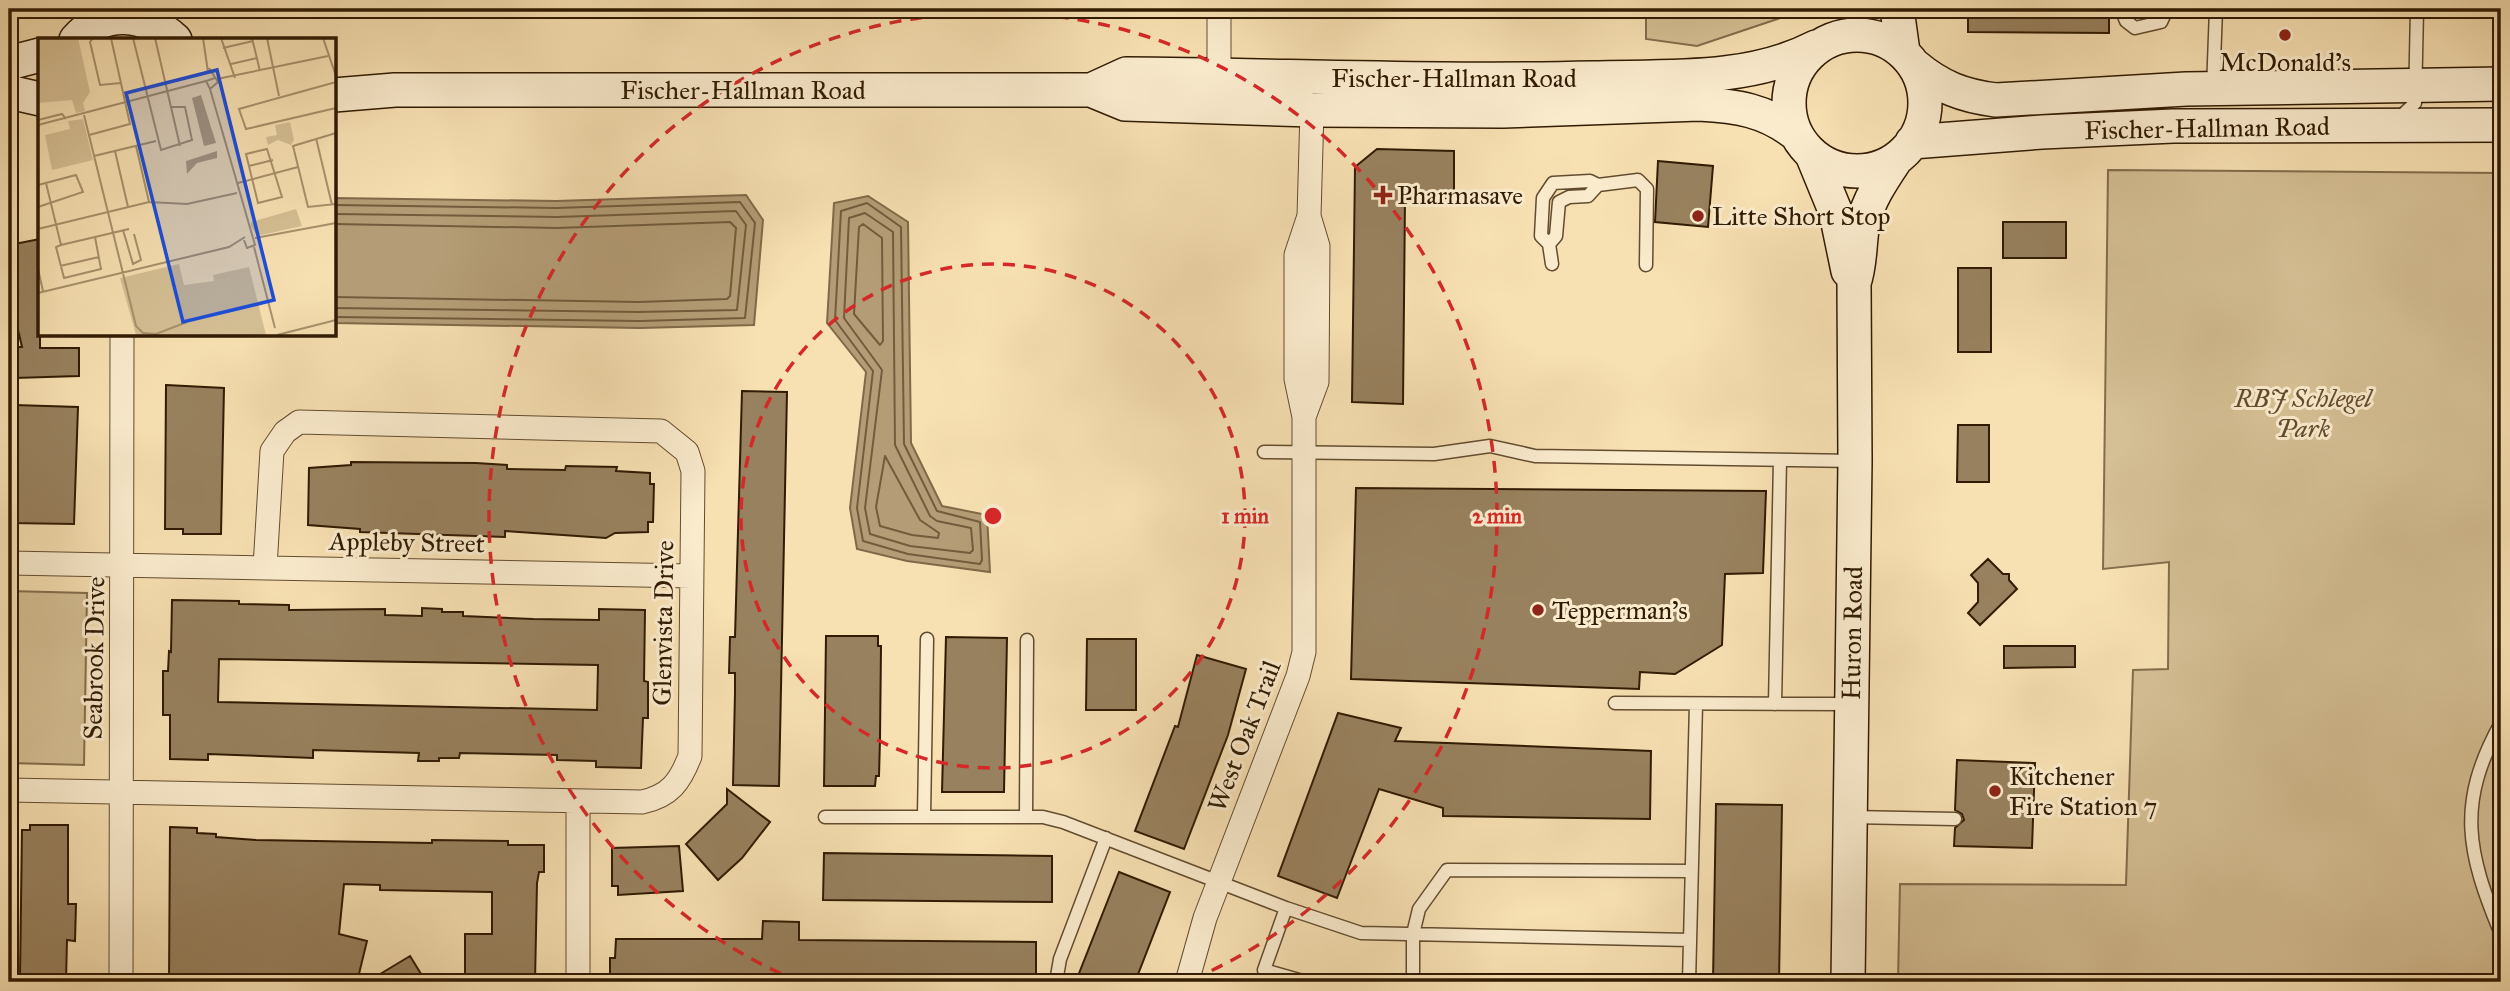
<svg xmlns="http://www.w3.org/2000/svg" width="2510" height="991" viewBox="0 0 2510 991" font-family="'IM FELL Great Primer',serif">
<style>
.green{fill:#d5bf94;stroke:#836d4c;stroke-width:2}
.water{fill:#b49d76;stroke:#806948;stroke-width:2}
.lines{fill:none;stroke-linecap:round;stroke-linejoin:round}
.shore{stroke:#725c3c;stroke-width:2}
.building{fill:#98815e;stroke:#311b03;stroke-width:2;fill-rule:evenodd}
.service-casing{stroke:#624c2f;stroke-width:15}
.minor-casing{stroke:#624c2f;stroke-width:25}
.secondary-casing{stroke:#311b03;stroke-width:36}
.service{stroke:#faebcd;stroke-width:12}
.minor{stroke:#faebcd;stroke-width:23}
.secondary{stroke:#faebcd;stroke-width:33}
.ring{fill:none;stroke:#d62828;stroke-width:3.5;stroke-dasharray:12 9}
.poi-dot{fill:#8f2418;stroke:#faebcd;stroke-width:2.5}
.labels{text-anchor:middle;dominant-baseline:central;stroke-width:6;stroke-linejoin:round;paint-order:stroke}
.poi-label{font-size:26px;fill:#311b03;stroke:#faebcd;text-anchor:start}
.street-label{font-size:26px;fill:#311b03;stroke:#faebcd}
.park-label{font-size:26px;font-style:italic;fill:#624c2e;stroke:#faebcd}
.inset-road{fill:none;stroke:#a8916c;stroke-width:2}
.view{fill:#1d4ed8;fill-opacity:0.15;stroke:#1d4ed8;stroke-width:3.5}
.inset-edge{fill:none;stroke:#311b03;stroke-width:3.5}
.centre{fill:#d62828;stroke:#faebcd;stroke-width:3.5}
.ring-label{font-size:21px;text-anchor:middle;font-weight:bold;fill:#d62828;stroke:#faebcd;stroke-width:6;stroke-linejoin:round;paint-order:stroke}
</style>
<rect width="100%" height="100%" fill="#f7e0b2"/>
<filter id="stains"><feTurbulence type="fractalNoise" baseFrequency=".00286" numOctaves="4"/><feColorMatrix values="0 0 0 0 .2 0 0 0 0 .09 0 0 0 0 .02 0 0 0 .5 -.17"/></filter>
<radialGradient id="worn" r=".72"><stop offset=".6" stop-color="#630" stop-opacity="0"/><stop offset="1" stop-color="#630" stop-opacity=".3"/></radialGradient>
<path class="green" d="M1646,9H1807L1697,46L1646,39Z
M2108,170L2501,173V982H1898L1900,884L2126,885L2133,670L2168,669L2169,562L2103,569Z
M9,591L87,593L84,765L9,763Z"/>
<path class="water" d="M746,195L763,220L754,325L640,328L334,323V198L556,201Z
M868,196L908,222L911,443L942,506L987,515L990,572L907,561L857,549L850,508L866,372L827,323L834,203Z"/>
<g class="lines">
<path class="shore" d="M867,203L901,227L904,444L937,511L980,522L982,560L980,564L908,554L863,541L857,508L873,371L835,320L841,211Z
M334,205L556,208L740,202L755,223L745,318L640,321L334,317
M865,213L893,232L895,445L930,516L937,521L971,528L973,550L970,553L910,546L870,534L865,508L882,370L844,318L849,218Z
M334,214L557,217L736,211L746,225L737,310L639,312L334,308
M334,224L557,228L730,222L736,228L730,296L727,299L639,302L334,297
M863,224L882,238L883,341L880,345L854,314L859,227Z
M885,456L920,520L939,533L938,538L912,535L880,526L876,507Z"/>
</g>
<path class="building" d="M1968,9H2109V33L1968,32Z
M1377,149L1454,151V198L1405,199L1403,404L1352,402L1355,167Z
M1658,161L1713,166L1708,227L1655,222Z
M2003,222H2066V258H2003Z
M40,239V348H79V376L15,378V347H22L12,304L15,303L9,274V245Z
M1958,268H1991V352H1958Z
M166,385L224,388L221,534H183V529H165Z
M742,391L787,392L779,786L733,785L735,693V673H729L730,637H735Z
M14,405L78,407L74,524L9,523V456H13Z
M1958,425H1989V482H1957Z
M351,462L476,463L507,465V469L565,470L566,466L617,467L616,471L650,473V484H654L653,522H648V532L615,533L606,538L505,531V537L360,532V529L308,525L309,468L351,465Z
M1356,488L1766,491L1763,573L1725,574L1722,645L1675,674L1640,672L1639,689L1351,679Z
M1988,559L2003,574H2009V580L2017,589L1980,625L1968,613L1978,602V583L1971,575Z
M172,600L239,601V604L289,605V610L385,609V615L422,616V608L442,609V612H463V616L533,619L599,620V609L645,610L644,681L648,682V718H643L641,768L596,767V761L557,760V755L460,753L459,758H439V761H418L419,753L313,750V758L208,754V760L170,759V715H163V671H168L169,651L171,652ZM219,659L598,665L597,710L218,702Z
M826,636H878V646H881L880,739L879,776H876L875,786H824Z
M946,637L1007,638L1004,792H942Z
M1087,639H1136V710H1086Z
M2004,646H2075V667L2004,668Z
M1197,655L1246,669L1228,735L1184,849L1135,831L1175,726L1178,727Z
M1338,713L1401,728L1395,741L1651,751L1650,819L1443,816V808L1379,789L1337,898L1278,876Z
M1957,760L2035,763L2032,848L1954,846L1955,828L1964,820L1962,814L1955,810Z
M727,789L770,822L742,858L718,880L686,844L727,804Z
M1716,804L1782,805L1779,982H1713Z
M30,825H68V904H76L75,941L67,940L66,982H29V977H20L22,830H30Z
M170,827L197,828V833L216,834V837L256,840L432,843V840L508,841V845H544V872H539L537,883L535,982H484L485,975L465,976V934H492V892L380,890V885L344,884L339,934L367,941L357,982H306V977L265,976H255V982H169Z
M679,846L683,891L618,895V886H612V848Z
M824,853L1052,856V902L823,900Z
M1119,872L1170,892L1135,982H1093L1078,976Z
M763,921L799,922V940L1036,942V982H610V958H615L616,939H762Z
M410,956L426,982H367Z"/>
<g class="lines">
<defs>
<path id="service" d="M2121,9L2126,21L2135,28L2161,22L2167,9
M2213,89L2216,9
M2397,120L2415,103L2417,9
M1549,244L1556,236L1559,202L1569,197L1588,196L1598,185
M1552,264L1549,244L1541,236L1543,198L1553,183L1590,181L1598,185L1638,180L1647,189L1646,265
M1264,452L1434,454L1490,446L1535,456L1854,461
M1615,703L1850,704
M1775,704L1780,460
M2501,723C2456,804 2467,852 2501,934
M825,817H1043L1063,822L1286,908L1264,970L1306,982
M924,817L927,639
M1026,817L1027,640
M1850,817L1955,819
M1286,908L1361,933L1690,940
M1056,982L1060,959L1106,838
M1413,982V934L1419,909L1447,870L1691,871
M1689,982L1696,704"/>
<path id="minor" d="M1219,75V9
M1304,417L1317,382L1318,246L1309,216
M9,563L691,576
M9,790L642,802C670,796 680,782 690,756L693,471L687,452L661,431L299,422L285,432L272,451L265,567
M578,802V982
M121,982L122,334
M1187,982L1205,918L1298,676L1304,652V417L1296,379V255L1309,216L1312,110"/>
<path id="secondary" d="M1897,9L1903,52
M1789 103a68 68 0 1 1 136 0a68 68 0 1 1-136 0Z
M76,40C104,7 146,13 175,40
M9,63L40,55
M1915,66C1940,87 1963,96 1996,100L2186,89L2501,84
M1091,90L1126,74C1281,75 1436,82 1592,78C1667,76 1748,82 1816,47
M9,92L40,99
M334,95L395,90H1091L1125,104L1312,110L1503,111L1699,104C1737,106 1765,110 1796,134
M1912,142L2042,132L2173,126L2501,125
M1813,157L1836,213L1848,271
M1848,982L1855,461L1854,283C1861,263 1859,244 1863,223C1869,199 1882,180 1896,159"/>
</defs>
<use href="#service" class="service-casing"/>
<use href="#minor" class="minor-casing"/>
<use href="#secondary" class="secondary-casing"/>
<use href="#service" class="service"/>
<use href="#minor" class="minor"/>
<use href="#secondary" class="secondary"/>
</g>
<g class="ring">
<circle cx="993" cy="516" r="252"/>
<path d="M800 982A504 504 0 1 1 1186 982"/>
</g>
<g class="poi-dot">
<circle cx="2285" cy="35" r="7"/>
<path d="M1379.5 184.5h7v7h7v7h-7v7h-7v-7h-7v-7h7z"/>
<circle cx="1698" cy="216" r="7"/>
<circle cx="1538" cy="610" r="7"/>
<circle cx="1995" cy="791" r="7"/>
</g>
<g class="labels">
<g class="poi-label">
<text x="2285" y="62" text-anchor="middle">McDonald's</text>
<text x="1397" y="195">Pharmasave</text>
<text x="1712" y="216">Litte Short Stop</text>
<text x="1552" y="610">Tepperman's</text>
<text x="2009" y="776">Kitchener<tspan x="2009" dy="30">Fire Station 7</tspan></text>
</g>
<g class="street-label">
<text x="1454" y="78">Fischer-Hallman Road</text>
<text x="743" y="90">Fischer-Hallman Road</text>
<text transform="translate(2207 128) rotate(-1)">Fischer-Hallman Road</text>
<text transform="translate(407 542) rotate(1)">Appleby Street</text>
<text transform="translate(663 623) rotate(-89)">Glenvista Drive</text>
<text transform="translate(1852 633) rotate(-89)">Huron Road</text>
<text transform="translate(94 658) rotate(-89)">Seabrook Drive</text>
<text transform="translate(1244 736) rotate(-69)">West Oak Trail</text>
</g>
<g class="park-label">
<text x="2303" y="398">RBJ Schlegel<tspan x="2303" dy="30">Park</tspan></text>
</g>
</g>
<g transform="translate(38 38)">
<rect width="298" height="298" fill="#f7e0b2"/>
<path d="M0,0H40L52,54L45,65L47,73L38,75L34,62L0,65ZM45,81L55,122L14,132L7,97L32,91L30,83ZM252,84L256,102L253,107L240,102L230,107L228,99L239,97L237,87ZM258,171L264,188L219,198L213,188V184ZM141,226L146,247L176,243L175,237L211,229L228,297H98L82,240Z" fill="#d5bf94"/>
<path d="M163,57L178,105L166,108L154,60ZM179,113V120L159,125L149,136L148,123Z" fill="#b49d76"/>
<path class="inset-road" d="M55,0L52,4L62,47L83,45M95,0L123,112L154,102L147,69H133M117,0L142,108M165,0L170,34M183,0L197,40M214,0L222,33M229,0L241,58M285,0L298,38M185,10L215,3M193,26L219,20M171,30L180,44L172,51L168,43L177,40M179,41L290,18M298,44L201,71L208,91L298,70M172,51L217,207L209,210L206,202M46,77L98,288L105,295L118,296L149,284M0,82L24,76L28,81M0,87L168,43M298,95L255,108L270,169L298,166M51,97L92,86L73,0M278,100L294,167M98,108L111,164M229,111L244,159L220,165L208,116ZM77,113L90,169M56,118L118,103M211,128L235,122M8,145L23,207M200,145L260,129M0,147L38,137L45,154L0,169M0,191L111,164L149,166L199,155M85,192L95,226L103,222L96,196M57,199L63,231L26,240L18,209L23,207L91,191M217,200L298,185M216,209L237,290M22,228L61,219M0,231L5,253M0,255L191,209L207,199M239,297L298,282"/>
<path class="view" d="M179,32L236,262L145,284L88,55Z"/>
<rect width="298" height="298" class="inset-edge"/>
</g>
<circle cx="993" cy="516" r="10" class="centre"/>
<g class="ring-label">
<text x="1245" y="523">1 min</text>
<text x="1497" y="523">2 min</text>
</g>
<rect width="2510" height="991" fill="none" stroke="#f7e0b2" stroke-width="35"/>
<rect x="10" y="10" width="2489" height="970" fill="none" stroke="#311b03" stroke-width="3.5"/>
<rect x="18" y="18" width="2475" height="956" fill="none" stroke="#311b03" stroke-width="2"/>
<rect width="100%" height="100%" filter="url(#stains)"/>
<rect width="100%" height="100%" fill="url(#worn)"/>
</svg>
